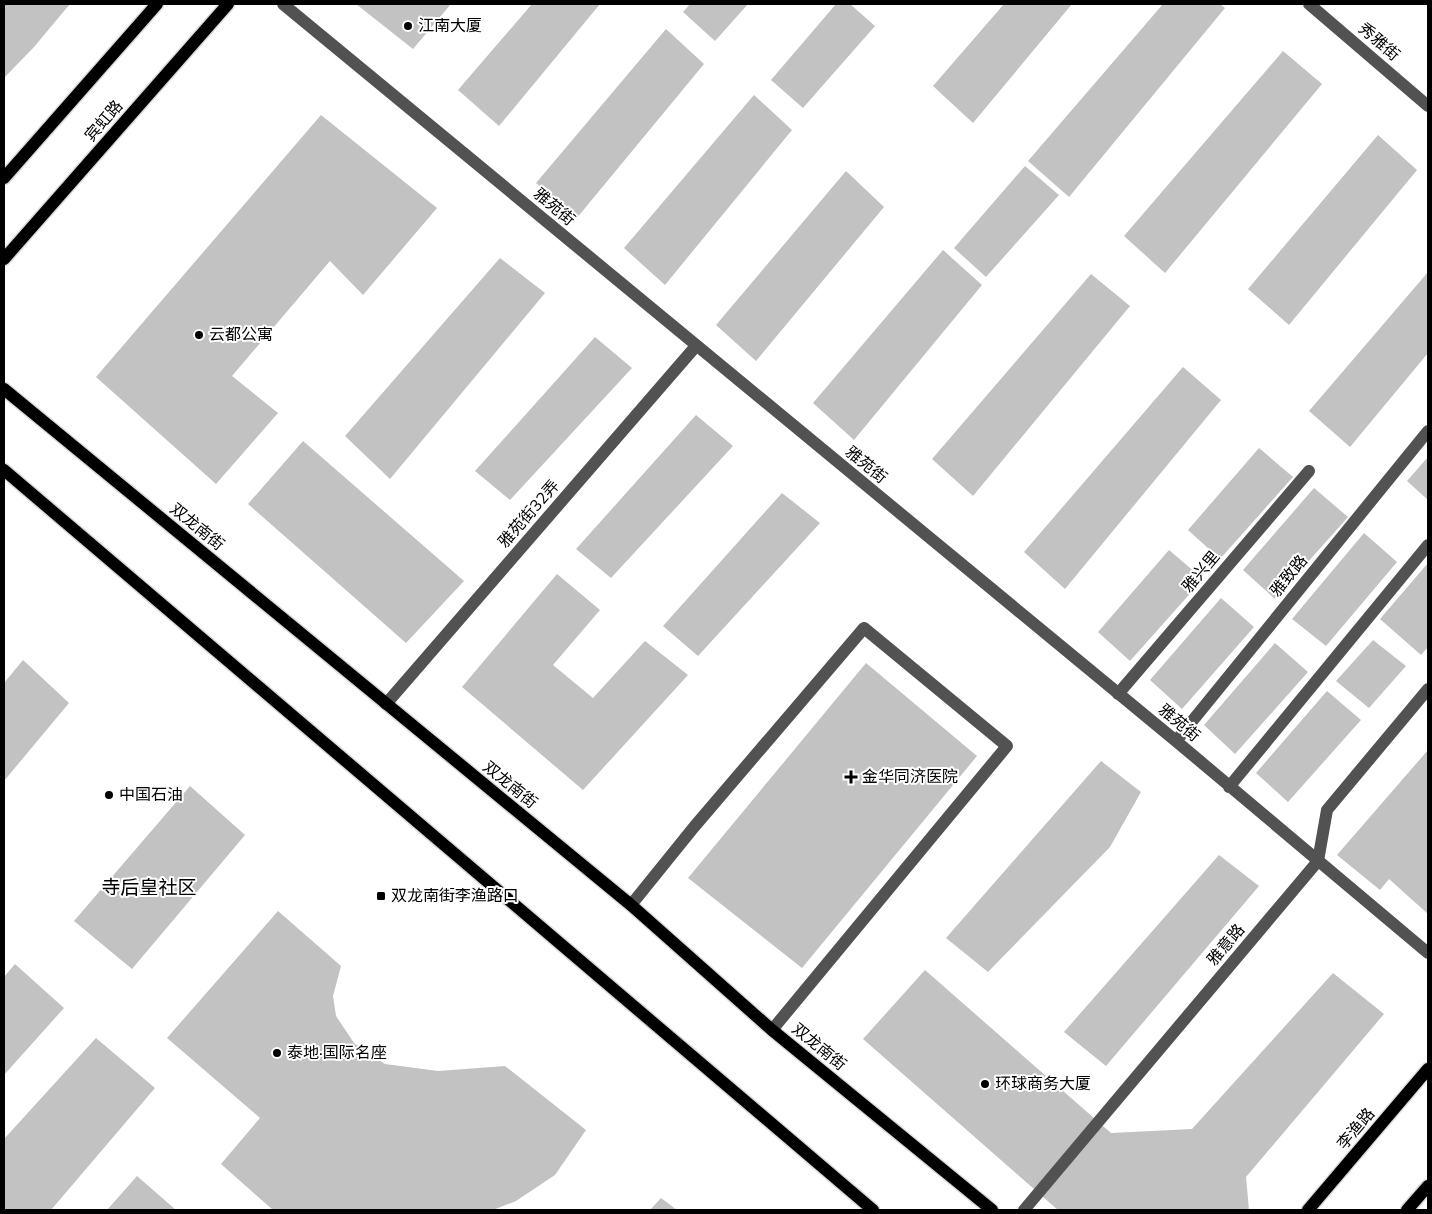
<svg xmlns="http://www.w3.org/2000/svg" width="1432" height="1214" viewBox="0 0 1432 1214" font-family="'Nunito Sans','Noto Sans SC',sans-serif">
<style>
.building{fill:#c2c2c2}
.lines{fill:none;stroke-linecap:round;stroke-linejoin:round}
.major-casing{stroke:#dbdbdb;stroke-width:15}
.minor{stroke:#525252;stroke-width:12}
.major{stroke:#000;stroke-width:12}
.poi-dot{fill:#000;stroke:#fff;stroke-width:2}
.labels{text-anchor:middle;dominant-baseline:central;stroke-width:4;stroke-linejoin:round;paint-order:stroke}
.poi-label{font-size:16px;fill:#000;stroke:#fff;text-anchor:start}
.street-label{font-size:16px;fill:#000;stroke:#fff}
.quarter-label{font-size:19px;fill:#000;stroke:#fff}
</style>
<rect width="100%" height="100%" fill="#fff"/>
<path class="building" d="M4,4H70L34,47L4,78Z
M356,4H451L413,49Z
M532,4H600L499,126L458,90Z
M690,4H748L715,41L683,12Z
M836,4H850L875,26L803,108L771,80Z
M1004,4H1072L973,123L933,86Z
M1163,4H1220L1225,8L1069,197L1028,161Z
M666,29L704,64L576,219L536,183Z
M1283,51L1322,84L1165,273L1124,236Z
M754,95L792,130L665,285L624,248Z
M321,115L437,208L363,295L330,261L232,376L278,413L216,484L96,377Z
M1378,135L1417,170L1289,325L1248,289Z
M1025,166L1059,195L986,277L954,248Z
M846,171L884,207L756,361L716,325Z
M943,250L982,285L854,440L813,403Z
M500,258L545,293L390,479L345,436Z
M1428,272V353L1350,447L1309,411Z
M1091,274L1130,306L973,496L932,459Z
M595,337L632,368L510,500L475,471Z
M1183,367L1221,400L1065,589L1024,552Z
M696,415L733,446L611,578L576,549Z
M303,441L464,581L406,643L248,504Z
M1259,448L1293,477L1220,559L1188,530Z
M1428,457V500L1407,481Z
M1314,488L1348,517L1275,599L1243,570Z
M782,493L820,523L698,656L663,626Z
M1364,533L1397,562L1326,646L1292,619Z
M1169,550L1203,579L1130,661L1098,632Z
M1428,563V647L1421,655L1380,619Z
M557,574L600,610L553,665L593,698L645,641L688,675L583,790L462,687Z
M1221,598L1254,627L1182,709L1150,680Z
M1373,640L1406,666L1369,708L1336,681Z
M1275,643L1308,672L1235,754L1204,725Z
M23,660L69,703L4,781V683Z
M866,663L977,756L802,968L688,878Z
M1327,691L1361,720L1288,802L1256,773Z
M1428,750V914L1389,879L1380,890L1337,855Z
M1101,761L1141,792L1110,847L988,972L946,938Z
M190,786L245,835L132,969L74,921Z
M1219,855L1259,886L1106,1066L1064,1032Z
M278,911L341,966L333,996L336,1016L354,1043L385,1064L438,1071L505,1066L586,1130L555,1175L516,1201L493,1210H273L221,1164L260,1118L167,1038Z
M15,964L64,1008L4,1075V977Z
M925,970L1111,1133L1192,1129L1333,973L1384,1014L1246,1177L1249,1210H1058L863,1039Z
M96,1038L155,1088L51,1210H4V1139Z
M137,1176L176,1210H107Z
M661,1198L677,1210H650Z"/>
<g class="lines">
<defs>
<path id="major" d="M4,178L157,4
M4,259L228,4
M4,389L631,905L772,1030L992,1210
M4,470L873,1210
M1308,1210L1428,1069
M1407,1210L1428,1186"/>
</defs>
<use href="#major" class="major-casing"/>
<path class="minor" d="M283,4L1176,741L1428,953
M1309,4L1428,106
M1118,694L1309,471
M386,704L696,346
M1176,741L1428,431
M1229,787L1428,545
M631,905L694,827L864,628L1007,746L772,1030
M1024,1210L1318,861L1327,810L1428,689"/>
<use href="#major" class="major"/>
</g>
<g class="poi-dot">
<circle cx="408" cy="26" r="5"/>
<circle cx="199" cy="335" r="5"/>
<path d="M848.5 769.5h5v5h5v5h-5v5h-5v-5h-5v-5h5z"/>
<circle cx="109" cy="795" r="5"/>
<rect x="376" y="891" width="10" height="10" rx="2.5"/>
<circle cx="277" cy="1053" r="5"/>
<circle cx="985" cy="1084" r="5"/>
</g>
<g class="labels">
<g class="poi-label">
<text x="418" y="26">江南大厦</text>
<text x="209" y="335">云都公寓</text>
<text x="862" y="777">金华同济医院</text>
<text x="119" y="795">中国石油</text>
<text x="391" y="896">双龙南街李渔路口</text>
<text x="287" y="1053">泰地·国际名座</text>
<text x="995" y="1084">环球商务大厦</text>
</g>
<g class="street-label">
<text transform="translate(1379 42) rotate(41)">秀雅街</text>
<text transform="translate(104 121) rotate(-49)">宾虹路</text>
<text transform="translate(554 207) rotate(40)">雅苑街</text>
<text transform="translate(866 465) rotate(39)">雅苑街</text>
<text transform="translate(529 514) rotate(-49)">雅苑街32弄</text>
<text transform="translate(197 527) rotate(39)">双龙南街</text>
<text transform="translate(1201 572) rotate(-50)">雅兴里</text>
<text transform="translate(1289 576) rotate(-51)">雅致路</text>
<text transform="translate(1179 723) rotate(40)">雅苑街</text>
<text transform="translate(510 785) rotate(39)">双龙南街</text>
<text transform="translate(1226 945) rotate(-50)">雅意路</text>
<text transform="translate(819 1047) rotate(39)">双龙南街</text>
<text transform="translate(1356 1129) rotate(-50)">李渔路</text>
</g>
<g class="quarter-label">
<text x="149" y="888">寺后皇社区</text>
</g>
</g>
<rect width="1432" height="1214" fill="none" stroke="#000000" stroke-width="10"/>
</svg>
